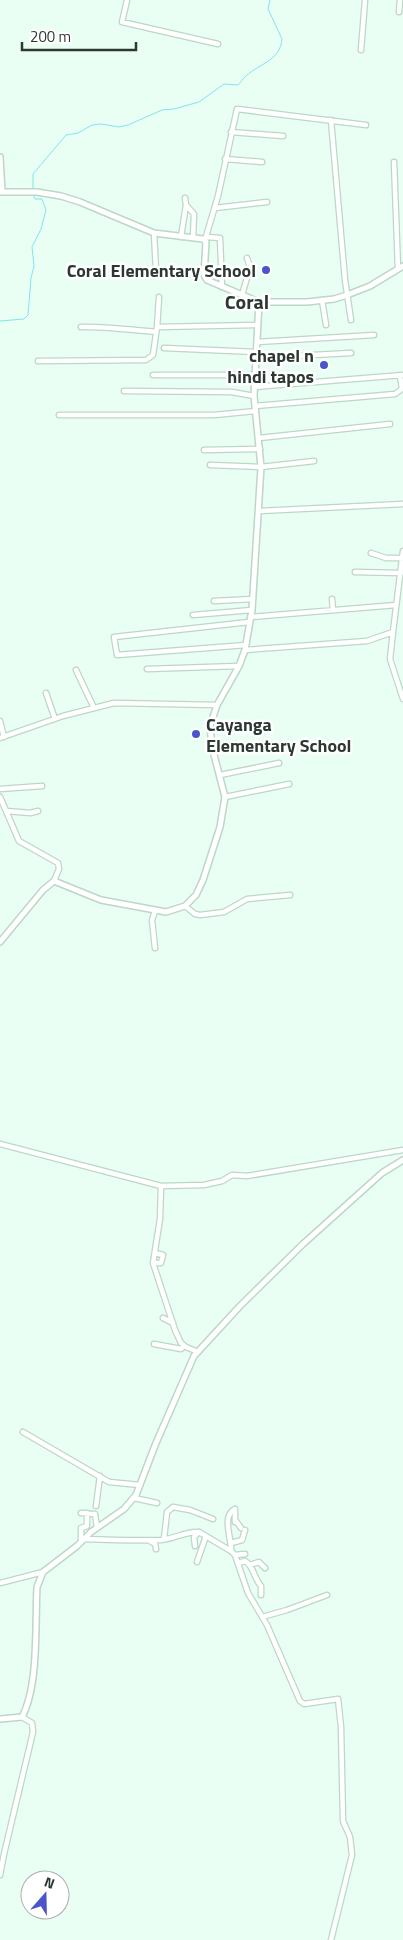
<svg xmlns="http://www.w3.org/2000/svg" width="403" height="1940" viewBox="0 0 403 1940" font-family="'Titillium Web',sans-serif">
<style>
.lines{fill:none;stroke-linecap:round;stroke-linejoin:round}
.stream{stroke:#82e3f1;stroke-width:1}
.minor-casing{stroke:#bcd7c8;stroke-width:7}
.tertiary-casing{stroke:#bcd7c8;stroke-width:8}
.minor{stroke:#fff;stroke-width:4.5}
.tertiary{stroke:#fff;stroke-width:5}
.poi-dot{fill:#4c54ca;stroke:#fff;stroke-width:2}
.labels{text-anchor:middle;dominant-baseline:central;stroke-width:5;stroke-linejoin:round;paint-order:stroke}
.poi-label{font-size:18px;font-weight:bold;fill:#2d3833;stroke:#fff;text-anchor:end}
.quarter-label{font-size:20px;font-weight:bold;fill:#2d3833;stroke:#fff}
</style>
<rect width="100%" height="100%" fill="#e9fff3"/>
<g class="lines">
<path class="stream" d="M33,190V174L66,135L78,133L92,125L101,124L119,127L128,125L162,110L174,109L199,102L224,84L238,85C241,82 243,78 246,76C260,63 280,61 282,39L268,9L270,0
M0,321L24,319L28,315L31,278L34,266L32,247L41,229L46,210L42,199H35L33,194"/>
<defs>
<path id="minor" d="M127,0L122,22L218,44
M399,12L400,0
M361,50L365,0
M331,120L345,280L351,320
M231,132L283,136
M225,159L262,162
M394,162L398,269
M186,205L194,214L193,238
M215,208L267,202
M154,233L156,271L158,273H171
M181,237L186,205L185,198
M207,237L220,238L222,287
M205,240L218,196L237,109L366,125
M242,295L250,267L247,258
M322,300L326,325
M81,327C108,326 130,330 156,332
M157,327L159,297
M257,342L374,335
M164,348L256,352
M256,358L351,353
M38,361L146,360L153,355L157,327L258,325
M153,375H255
M254,387L403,375
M124,391L232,392L254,396
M255,406L395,394L402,389L400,376
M59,415H214L256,411
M259,438L390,424
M204,450L260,449
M210,465L261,467L314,461
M259,511L403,504
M371,553L386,558H402
M355,572L401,573
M332,599L333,610
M214,601L253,599
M193,615L252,610
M250,617L396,605
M393,632L403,551
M246,645L117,655L114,637L249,622
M245,650L367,641L393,632L390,659L403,699
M147,669L239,666
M76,670L94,708
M46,693L55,719
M0,721L4,737
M0,738L63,716L114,703L217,705
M213,749L236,744
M220,775L279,763
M0,789L42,786
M0,797L19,841L58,863L59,869L54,881
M225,797L289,784
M7,811L30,813L38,811
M185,906L195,914L200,915L224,912L247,899L290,895
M155,911L152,920L155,948
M0,1144L161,1186L160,1219L153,1263L175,1330L181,1343L186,1347L198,1352
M161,1186L204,1185L222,1181L232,1175L247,1176L403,1150
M153,1263H161L163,1255L155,1253
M163,1318L173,1323
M154,1344L181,1349L184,1346
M23,1432L109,1482L140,1485
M134,1498L157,1503
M96,1506L100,1476
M81,1513L95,1514L97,1527
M236,1521L241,1528
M83,1539C109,1540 135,1541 161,1540C174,1539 186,1531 199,1532L231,1551L235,1555L248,1593L267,1625L300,1701L304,1704L338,1699L341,1727L343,1821L350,1837L352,1855L331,1940
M164,1539L167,1512L173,1507L190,1510L213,1519
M150,1541L155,1544L156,1549
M81,1542V1528L87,1526V1513
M231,1543L242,1540L245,1530
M195,1546L194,1537L199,1532
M231,1551C232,1539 221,1516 235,1509V1522
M235,1555L245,1554
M197,1562L206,1536
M238,1563L245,1561C254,1566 254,1579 261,1586V1595
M250,1565L259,1562L265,1568
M0,1583L43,1572
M262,1617L287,1610L327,1595
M0,1875L4,1854L33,1732L32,1723L22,1717"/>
<path id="tertiary" d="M0,157L2,192
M0,192H37L61,196L80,202L154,233L203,239L206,242L204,275L207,280L259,302H307L334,299L347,295L370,286L403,266
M0,942L43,890L54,881L101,900L166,912L185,906L196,895L203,880L220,827L225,797L212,747L210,726L217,705L239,666L245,650L252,610L261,467L254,396L259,302
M0,1719L22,1717C39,1685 35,1624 37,1587L43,1572L77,1546L91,1532L124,1509L136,1495L156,1443L194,1356L240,1306L303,1244L382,1173L403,1160"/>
</defs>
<use href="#minor" class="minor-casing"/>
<use href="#tertiary" class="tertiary-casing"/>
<use href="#minor" class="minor"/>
<use href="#tertiary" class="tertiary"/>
</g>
<g class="poi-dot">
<circle cx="266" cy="270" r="5"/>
<circle cx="324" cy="365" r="5"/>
<circle cx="196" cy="734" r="5"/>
</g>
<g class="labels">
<g class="poi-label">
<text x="256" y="270">Coral Elementary School</text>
<text x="314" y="355">chapel n<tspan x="314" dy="21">hindi tapos</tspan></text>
<text x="206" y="724" text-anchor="start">Cayanga<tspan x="206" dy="21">Elementary School</tspan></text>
</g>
<g class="quarter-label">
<text x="247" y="301">Coral</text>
</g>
</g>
<g transform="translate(45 1895) rotate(20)"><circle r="24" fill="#ffffff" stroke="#abafad"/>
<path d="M0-4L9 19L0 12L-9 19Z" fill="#4c54ca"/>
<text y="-8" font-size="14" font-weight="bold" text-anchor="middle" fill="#2d3833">N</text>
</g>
<path d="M22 42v8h114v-8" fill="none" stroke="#2d3833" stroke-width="2.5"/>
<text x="30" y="42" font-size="15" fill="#2d3833" stroke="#ffffff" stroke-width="4" paint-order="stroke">200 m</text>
</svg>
